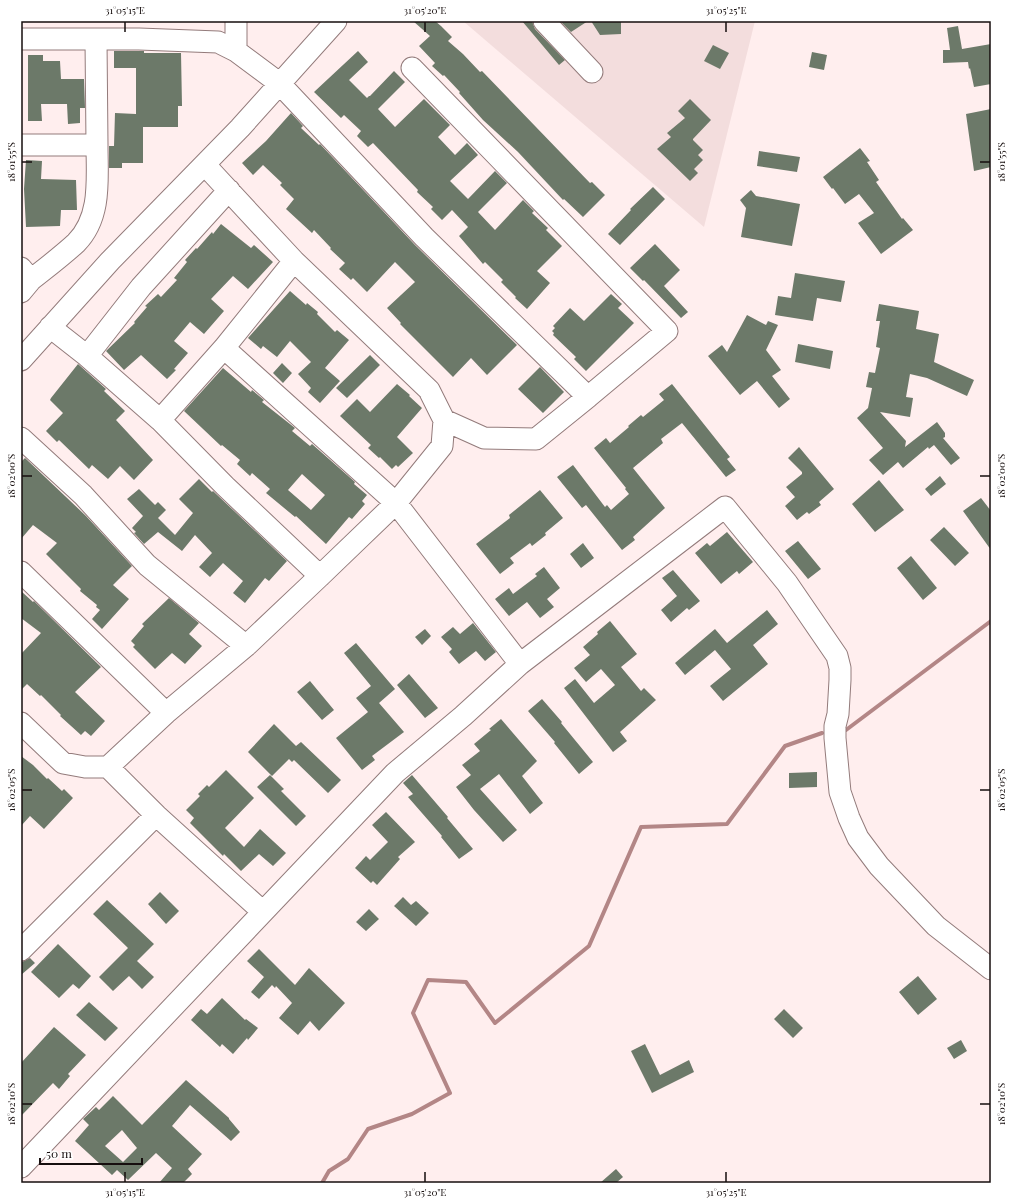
<svg xmlns="http://www.w3.org/2000/svg" width="1012" height="1204" viewBox="0 0 1012 1204" font-family="'Playfair Display',serif">
<style>
.built{fill:#f3dddd}
.lines{fill:none;stroke-linecap:round;stroke-linejoin:round}
.stream{stroke:#b38686;stroke-width:4}
.building{fill:#6c7969;fill-rule:evenodd}
.minor-casing{stroke:#937b7b;stroke-width:23}
.minor{stroke:#fff;stroke-width:21}
.ticks{fill:none;stroke:#160e0e;stroke-width:1.5}
.neatline{fill:none;stroke:#160e0e;stroke-width:1.5}
.ticks-label{font-size:10px;text-anchor:middle;fill:#160e0e}
</style>
<rect width="100%" height="100%" fill="#fee"/>
<path class="built" d="M463,21H755L704,227Z"/>
<g class="lines">
<path class="stream" d="M846,730L991,621
M322,1183L329,1171L348,1159L368,1129L412,1114L450,1093L413,1013L428,980L466,982L495,1023L589,946L641,827L727,824L785,746L822,733"/>
</g>
<path class="building" d="M413,21H435L441,26L452,37L448,41L463,54L480,72L482,71L590,183L592,182L605,195L583,217L564,199L563,200L518,152L483,120L459,93L460,92L444,75L443,76L432,66L435,63L419,46L430,36Z
M522,21H532L535,29L565,60L559,65Z
M560,21H588L571,32L573,34Z
M591,21H621V34L600,35Z
M958,26L962,49L991,44V84L974,87L970,68L969,69L968,62L943,63V50H950L947,28Z
M713,45L729,53L720,69L704,61Z
M114,51H144V53H181L182,106H178V127H143V163H122V168H109V146H114L115,113L136,114V68H114Z
M358,51L368,62L349,80L367,98L369,96H370L394,71L405,82L378,109L395,127L424,99L450,125L438,137L455,155L467,143L478,155L450,181L468,199L495,171L507,183L478,212L495,230L523,200L534,211L532,213L548,228L546,230L562,246L537,271L550,283L527,309L515,298L516,297L501,282L503,280L485,262L483,264L459,236L468,227L452,210L442,220L431,209L433,207L417,192L418,190L373,143L368,147L357,136L361,131L344,115L341,118L314,92Z
M812,52L827,55L824,70L809,67Z
M28,55H43V61H60L61,79H84L85,108H80V123L68,124L67,104H41L42,121H28Z
M690,99L711,120L693,139V140L703,150L698,155L703,160L694,169L698,173L690,181L657,149L671,137L667,133L685,118L678,111Z
M991,109V167L974,171L966,114Z
M291,113L303,126L301,128L319,145L320,144L415,245L517,345L487,375L471,358L453,377L400,324L401,323L387,308L415,282L395,262L367,292L353,278L351,280L339,269L345,263L330,249L331,248L314,230L312,233L286,209L294,199L280,185L282,183L263,165L253,175L242,163L266,141Z
M860,148L870,161L867,162L879,180L876,182L902,219L903,218L913,230L881,254L858,223L874,213L859,194L845,204L833,188L832,189L823,177Z
M759,151L800,157L797,172L757,166Z
M26,160L42,161L41,179L76,180L77,210H61L60,226L26,227L24,189Z
M653,187L665,199L620,245L608,234L631,210L630,209Z
M751,190L756,196L800,204L792,246L741,237L746,208L740,200Z
M221,224L251,248L254,245L273,262L248,289L233,276L211,299L224,311L204,334L190,322L174,341L188,353L174,369L176,370L167,379L141,355L124,370L106,351L135,323L134,322L147,307L145,306L158,294L161,297L177,280L174,278L187,262L185,260L196,248L197,249L212,232L213,234Z
M655,244L680,270L664,286L688,312L681,318L644,280L643,281L630,268Z
M795,273L845,281L841,302L817,298L813,321L775,315L778,296L791,298Z
M290,291L306,305L307,303L318,312L317,314L335,332L337,330L349,340L325,368L340,381L320,403L308,392L311,388L298,374L311,362L290,341L277,357L263,346L261,349L248,338Z
M611,294L622,304L618,308L634,323L586,371L574,359L576,357L553,335L554,333L552,331L555,328L553,326L570,308L584,321Z
M879,304L919,311L916,329L939,334L934,362L974,380L967,396L927,378L910,374L906,397L913,398L910,417L880,412L906,441L905,447L937,422L945,433V437L943,438L960,458L951,465L934,445L929,449L928,447L903,468L898,462L883,475L869,460L883,448L857,418L868,408L872,388L866,387L869,372L875,373L880,348L876,347L880,321H876Z
M747,315L766,325L768,321L778,325L766,350L781,370L772,376L790,399L779,408L757,381L740,395L708,356L722,345L727,352Z
M798,344L833,351L830,369L795,362Z
M370,355L380,365L347,398L336,388Z
M282,363L292,373L283,383L273,373Z
M78,364L106,389L104,391L125,411L116,420L153,460L134,480L120,466L108,479L92,465L89,469L59,440L57,442L46,431L63,413L50,400L51,398Z
M540,367L564,392L543,413L518,389Z
M223,368L251,392L252,390L264,400L262,402L295,428L292,431L310,446L312,444L355,482L354,484L367,495L362,501L365,504L352,519L349,517L326,544L296,516L295,517L266,493L270,489L252,473L250,476L237,464L240,460L222,445L221,446L184,411ZM302,474L325,495L311,510L288,490Z
M397,384L410,395L409,396L422,408L397,437L413,453L398,467L396,465L392,469L380,457L379,458L368,448L371,445L340,416L357,399L370,412Z
M672,384L730,457L727,459L736,470L726,477L682,423L661,439L663,443L633,468L665,508L633,537L635,540L622,550L586,505L582,508L557,477L573,465L605,507L607,505L611,510L629,494L625,489L626,488L594,448L606,438L610,443L629,427L628,426L641,415L643,417L664,400L659,394Z
M799,447L834,489L819,502L821,505L809,514L807,512L797,520L785,506L795,497L786,487L802,474V472L788,458Z
M25,458L86,516L132,566L113,585L129,599L102,629L92,619L100,610L96,607L97,605L80,591L81,589L46,554L57,543L33,525L21,539V462Z
M940,476L946,484L931,496L925,489Z
M199,479L212,492L213,491L287,561L269,581L265,578L245,603L233,593L243,581L223,563L210,577L199,567L212,553L195,535L182,551L158,532L144,544L134,533L136,532L132,528L143,516L127,499L139,489L155,505L158,502L166,510L158,518L175,535L193,513L179,499Z
M879,480L904,510L875,532L852,504Z
M540,490L563,518L545,533L546,535L532,546L530,543L510,558L514,563L500,574L476,544L510,518L509,515Z
M981,498L991,511V550L963,511Z
M944,527L969,553L955,566L930,540Z
M727,532L753,562L739,574L737,571L721,584L695,553L707,543L710,546Z
M798,541L821,569L808,579L785,551Z
M583,543L594,558L581,568L570,554Z
M911,556L937,588L923,600L897,568Z
M544,567L560,588L547,599L554,607L540,618L527,602L509,616L495,599L509,588L513,594L537,576L535,574Z
M673,570L700,601L689,610L687,608L671,622L661,610L677,596L662,578Z
M21,591L33,602L34,601L101,667L75,692L105,721L91,736L85,731L81,735L60,716L61,715L41,695L40,696L27,684L21,690V654L41,633L21,618Z
M169,598L199,623L189,634L202,646L185,664L172,653L155,669L133,647L135,645L131,641L144,626L142,624Z
M767,610L778,624L753,645L768,664L723,701L710,686L731,669L715,650L685,675L675,663L715,629L727,643Z
M610,621L637,654L621,667L641,691L644,688L656,700L620,732L627,741L613,752L564,688L575,679L594,703L615,685L601,669L586,682L574,668L590,655L583,647L598,634L597,632Z
M473,623L496,652L485,661L476,651L459,664L449,652L452,649L441,637L453,627L460,634Z
M425,629L431,636L422,645L415,637Z
M356,643L395,689L379,703L404,732L372,756L375,760L362,770L336,738L368,712L356,698L371,686L344,653Z
M409,674L438,708L425,718L397,685Z
M310,681L334,710L322,720L297,692Z
M542,699L562,722L561,723L593,762L579,774L554,743L555,742L528,711Z
M501,719L537,761L522,776L543,803L530,814L499,774L480,789L517,830L503,842L474,810L456,787L471,775L462,765L480,751L474,744L491,730L489,729Z
M274,724L296,746L301,742L341,780L328,793L294,760L292,762L289,759L272,776L248,752Z
M21,756L33,765L47,779L48,778L62,791L64,789L73,798L44,829L30,816L21,826Z
M226,770L254,798L225,828L244,847L260,829L286,853L273,866L259,854L241,871L224,854L223,856L190,823L194,818L186,810L200,796L198,794L207,785L209,787Z
M817,772V787L789,788V773Z
M270,775L284,789L281,791L306,816L296,826L257,787Z
M412,775L448,817L447,818L473,849L459,859L441,837L442,836L408,797L413,794L403,783Z
M386,812L415,842L398,857L400,859L377,885L373,881L371,883L355,868L366,856L370,860L388,842L372,825Z
M160,892L179,911L166,924L148,904Z
M403,897L411,905L416,901L429,913L416,926L394,906Z
M107,900L154,944L137,961L154,977L142,989L129,976L113,991L99,977L128,948L93,914Z
M369,909L379,919L366,931L356,922Z
M58,944L91,976L79,989L73,984L59,998L31,972Z
M259,949L295,985L309,968L345,1003L319,1031L310,1021L298,1035L279,1018L292,1003L276,986L275,988L272,985L259,999L251,992L264,977L247,961Z
M30,958L35,963L21,975V962L24,961Z
M918,976L937,999L918,1015L899,992Z
M222,998L245,1020L246,1019L258,1028L248,1040L247,1038L233,1054L222,1044L220,1047L191,1020L201,1009L207,1014Z
M89,1002L118,1028L105,1041L76,1015Z
M784,1009L803,1028L793,1038L774,1019Z
M54,1027L86,1055L68,1074L70,1076L59,1089L53,1083L21,1116V1063Z
M961,1040L967,1051L954,1059L947,1048Z
M645,1044L660,1075L689,1060L694,1072L652,1093L631,1051Z
M186,1080L229,1118V1119L240,1132L231,1141L190,1105L172,1126L202,1154L188,1169L192,1174L183,1183H159L172,1168L156,1153L128,1180L117,1170L112,1175L75,1141L89,1125L83,1119L96,1107L99,1110L113,1096L142,1125ZM122,1130L137,1148L123,1162L105,1146Z
M616,1169L623,1177L616,1183H600Z"/>
<g class="lines">
<defs>
<path id="minor" d="M236,21V51
M544,21L592,72
M21,39H139L218,42L236,51L279,83L424,237L588,397L667,331L412,68
M21,145H97L96,40
M21,268L31,280L21,292
M31,280C46,268 62,256 76,243C102,217 97,178 97,145
M50,327L87,356L160,420L225,486L320,576
M224,348L396,503L520,664L725,507L787,583L837,656L840,668V680L838,714L835,726V738L840,792L849,818L858,838L879,866L936,926L991,969
M87,356L141,287L229,190
M21,360L110,261L240,128L336,21
M160,420L224,348L294,261
M444,420L484,438L536,439L588,397
M21,438L83,495L147,565L246,646
M21,572L166,713
M21,723L63,763L85,767H108L166,713L246,646L320,576L396,503L442,446L444,420L429,390L294,261L205,165
M108,767L156,815L263,912
M21,950L156,815
M21,1167L395,773L463,716L520,664"/>
</defs>
<use href="#minor" class="minor-casing"/>
<use href="#minor" class="minor"/>
</g>
<path class="ticks" d="M125,22V32M425,22V32M726,22V32M22,162H32M980,162H990M22,476H32M980,476H990M22,790H32M980,790H990M22,1104H32M980,1104H990M125,1172V1182M425,1172V1182M726,1172V1182"/>
<rect width="1012" height="1204" fill="none" stroke="#ffffff" stroke-width="44"/>
<path d="M40 1158v6h102v-6" fill="none" stroke="#160e0e" stroke-width="2"/>
<text x="46" y="1158" font-size="12" fill="#160e0e" stroke="#ffffff" stroke-width="3" paint-order="stroke">50 m</text>
<rect x="22" y="22" width="968" height="1160" class="neatline"/>
<g class="ticks-label">
<text x="125" y="14">31°05'15"E</text>
<text x="425" y="14">31°05'20"E</text>
<text x="726" y="14">31°05'25"E</text>
<text transform="translate(11 162) rotate(-90)" y="4">18°01'55"S</text>
<text transform="translate(1001 162) rotate(-90)" y="4">18°01'55"S</text>
<text transform="translate(11 476) rotate(-90)" y="4">18°02'00"S</text>
<text transform="translate(1001 476) rotate(-90)" y="4">18°02'00"S</text>
<text transform="translate(11 790) rotate(-90)" y="4">18°02'05"S</text>
<text transform="translate(1001 790) rotate(-90)" y="4">18°02'05"S</text>
<text transform="translate(11 1104) rotate(-90)" y="4">18°02'10"S</text>
<text transform="translate(1001 1104) rotate(-90)" y="4">18°02'10"S</text>
<text x="125" y="1196">31°05'15"E</text>
<text x="425" y="1196">31°05'20"E</text>
<text x="726" y="1196">31°05'25"E</text>
</g>
</svg>
